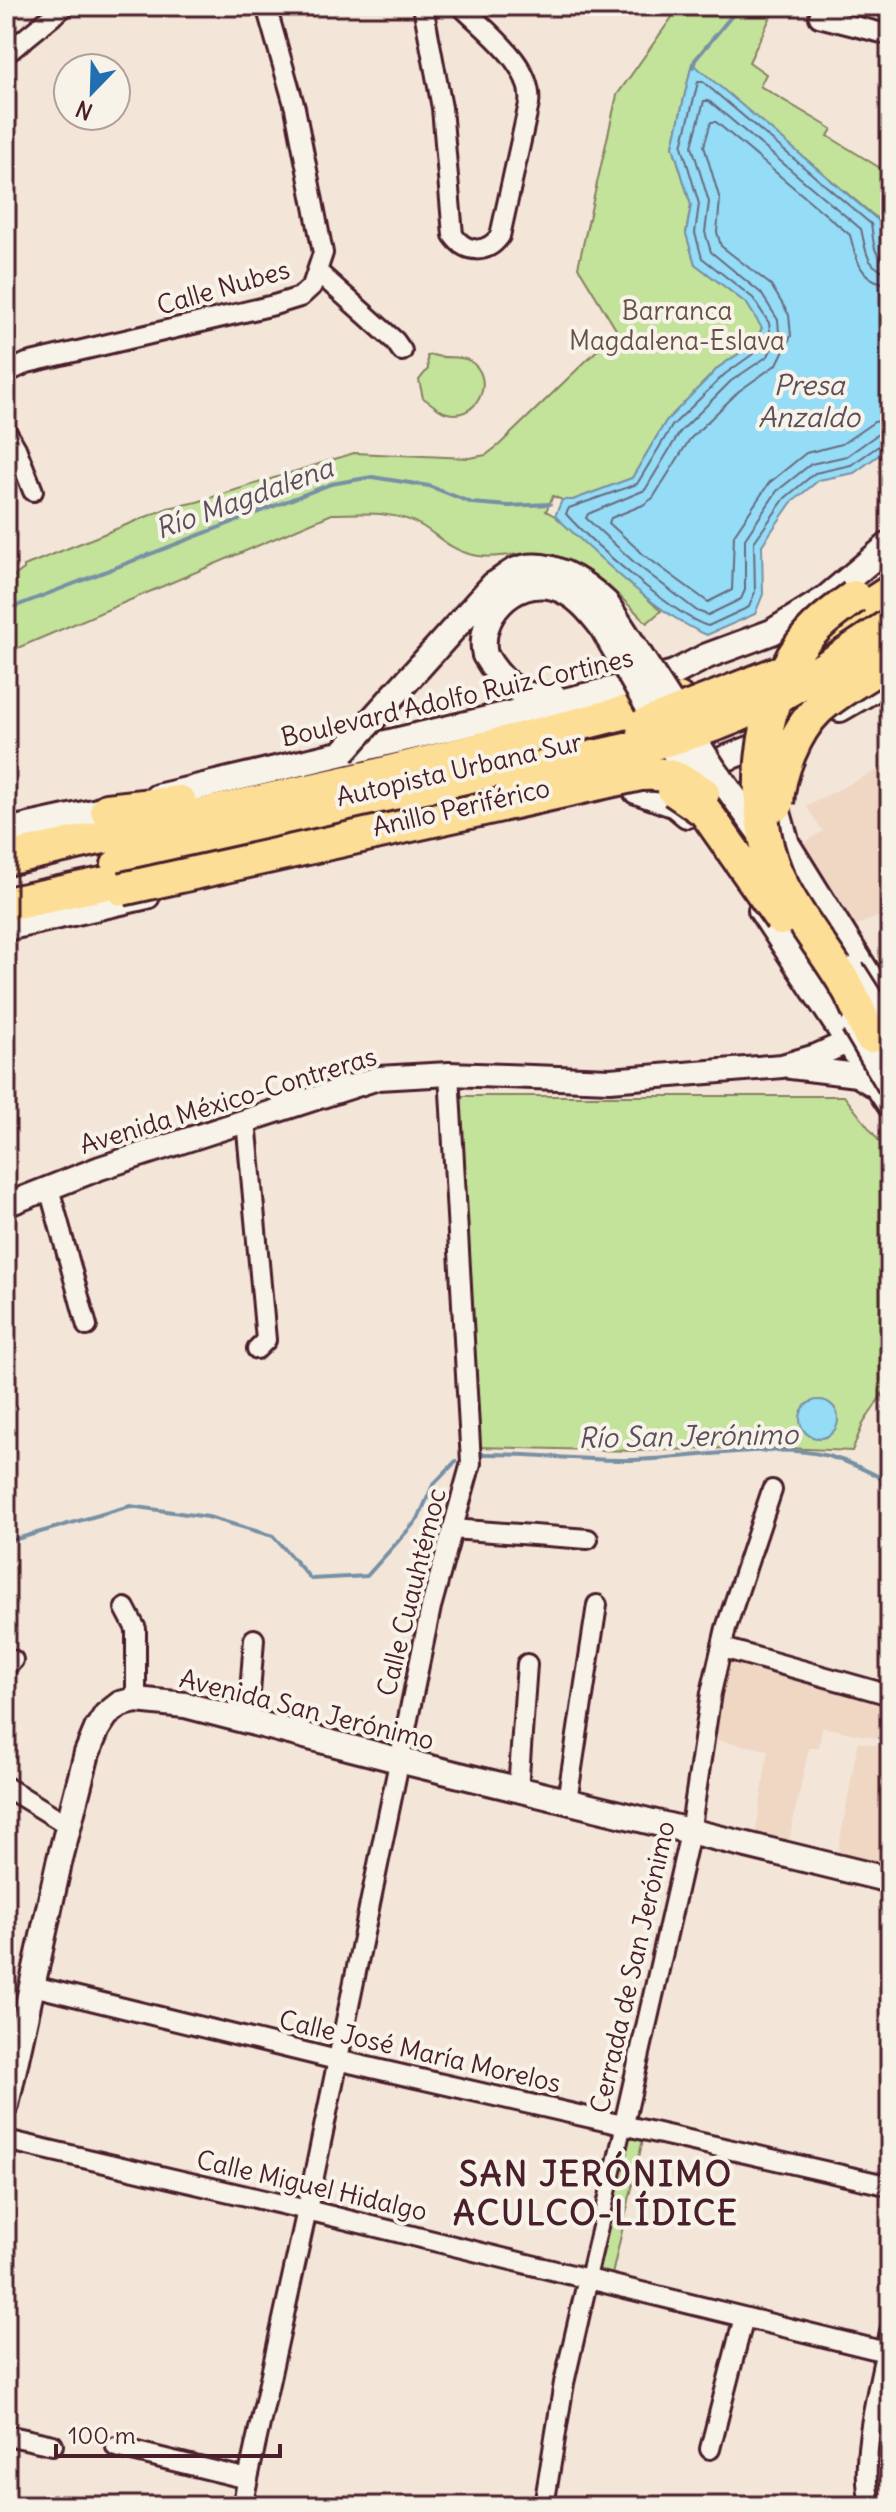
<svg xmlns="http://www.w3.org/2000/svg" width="896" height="2512" viewBox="0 0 896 2512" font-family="Delius,sans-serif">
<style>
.built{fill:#efd7c4}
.green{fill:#c3e29a;stroke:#868062;stroke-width:2}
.water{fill:#95dcf7;stroke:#7790a5;stroke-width:2}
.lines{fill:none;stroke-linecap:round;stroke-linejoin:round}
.shore{stroke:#686b7d;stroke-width:2}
.stream{stroke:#7790a5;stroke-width:4}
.pedestrian-casing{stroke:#4a1f2b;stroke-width:20}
.minor-casing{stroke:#4a1f2b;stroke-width:24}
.tertiary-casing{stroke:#4a1f2b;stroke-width:28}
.secondary-casing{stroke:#4a1f2b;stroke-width:30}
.motorway-casing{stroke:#4a1f2b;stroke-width:38}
.pedestrian{stroke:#f7f3e8;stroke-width:14}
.minor{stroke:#f7f3e8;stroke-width:18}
.tertiary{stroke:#f7f3e8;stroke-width:22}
.secondary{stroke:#f7f3e8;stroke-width:24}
.motorway{stroke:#fdde96;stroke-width:32}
.secondary-bridge-casing{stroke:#4a1f2b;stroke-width:30;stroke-linecap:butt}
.motorway-bridge-casing{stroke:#4a1f2b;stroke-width:38;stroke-linecap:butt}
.secondary-bridge{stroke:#f7f3e8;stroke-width:24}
.motorway-bridge{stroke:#fdde96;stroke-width:32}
.labels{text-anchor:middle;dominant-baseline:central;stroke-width:8;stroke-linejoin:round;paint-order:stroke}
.street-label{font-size:26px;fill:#4a1f2b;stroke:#f7f3e8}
.park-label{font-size:26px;fill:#685047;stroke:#f7f3e8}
.water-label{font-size:28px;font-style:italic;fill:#5d4e5e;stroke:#f7f3e8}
.district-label{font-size:34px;font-weight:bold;letter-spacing:2px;fill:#4a1f2b;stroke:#f7f3e8}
</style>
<rect width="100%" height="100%" fill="#f3e6d8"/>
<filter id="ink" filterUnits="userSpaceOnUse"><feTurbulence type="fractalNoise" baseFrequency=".0125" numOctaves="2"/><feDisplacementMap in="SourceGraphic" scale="16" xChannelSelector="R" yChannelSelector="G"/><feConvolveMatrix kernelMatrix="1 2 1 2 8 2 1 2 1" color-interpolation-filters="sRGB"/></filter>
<g filter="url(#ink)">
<path class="built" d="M889,764L890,918L880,916L849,928L795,849L823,831L806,806Z
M724,1661L821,1678L856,1698L890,1706V1741L822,1727L819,1748H809L788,1845L755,1838L768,1750L711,1739Z
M858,1742L890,1748V1854L888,1866L837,1857Z"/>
<path class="green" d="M680,6H693L699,9L701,6H776L749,62L766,74L760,86L832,129L828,136L890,174V236L885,248L886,253L882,248L879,220L692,64L673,146L691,205L686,233L695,264L748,304L762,328L755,343L719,367L666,421L632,478L573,500H562L553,496L546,511L555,516L661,611L647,623C613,590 582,553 530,553C510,554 489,560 469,554C450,549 438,536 422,526C396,510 360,514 332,514L6,653V582L24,569V566L168,508L197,502L354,453L469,458L486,455L499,445L617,331L578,267L617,95Z
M433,355C446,360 459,354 470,361C498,379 476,424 444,412C437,409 430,402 423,398L419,380L428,369L427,356Z
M458,1096H844L890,1155V1382L863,1424L852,1451L761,1447L634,1451L476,1447Z
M619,2117L647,2122L611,2279L587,2268Z"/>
<path class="water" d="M692,63L879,221L882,248L890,255V447L854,473L819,480L791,503L762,545L763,594L755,614L707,635C654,613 598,555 555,516L562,500H573L632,478L666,421L719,367L755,343L762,328L747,304L695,264L686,234L691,205L673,146Z
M800 1419a19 19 0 1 1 38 0a19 19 0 1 1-38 0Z"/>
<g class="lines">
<path class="shore" d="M890,262C871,259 874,238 871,224L703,82H698L682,146L699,204L695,233L702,258L753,298L769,323L770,331L760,349L725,374L672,426L637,484L569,508L566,514C590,541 676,617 708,626L749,607L755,592L754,542L785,498L815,473L851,465L883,443L890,441
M890,272C865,270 866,248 861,229L709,101H704L692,146L709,202L705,232L711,252L761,293L778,320L779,333L768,356L731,381L680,432L645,490L588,514L586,518L636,564L697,611L708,615L741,599L745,590V539L777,491L811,464L847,456L878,434L890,431
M890,284C860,282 856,259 850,235L716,122H711L704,146L720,200L717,232L721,246L771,285L789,315L791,336L777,364L739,391L690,439L653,498L643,505L611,518L609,523L644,555L708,602L732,590L734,535L769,483L806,453L842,444L874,422L890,419"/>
<path class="stream" d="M693,67L695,60L740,6
M6,610L331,484L372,477L429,486L472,503L509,506L550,504
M480,1454C531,1453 582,1461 633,1460C690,1459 775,1442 828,1456C850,1462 871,1472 890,1483
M6,1542L130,1506L208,1517L273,1536L311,1579L367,1576L418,1519L433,1485L456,1461"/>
<defs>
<path id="pedestrian" d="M588,2278L624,2124"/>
<path id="minor" d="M423,6L442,108L453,235C466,254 487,254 500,236L529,104C534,66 487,32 461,6
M819,17L890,35
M6,54L65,6
M318,272L395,341L402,351
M6,373L27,363L274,305L300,297L312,286L323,253L295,108L266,6
M6,431L16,448L33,491
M246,1120L266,1340L257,1349
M49,1188L87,1326
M452,1529L588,1539
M125,1608L136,1629V1700
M723,1648L890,1695
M6,1667L13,1660
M248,1720L254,1639
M6,1787L68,1825
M518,1790L527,1664
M567,1801L597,1605
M33,1986L337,2060L890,2186
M624,2124L690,1833L711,1693L726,1628L772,1490
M6,2140L307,2210L886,2352
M6,2435L53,2445
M116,2447L248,2479
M710,2449L744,2317
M242,2506L307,2210L431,1607L471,1463L449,1074
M544,2506L564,2383L588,2278
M871,2506C857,2464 881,2376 890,2331"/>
<path id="tertiary" d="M791,1067L857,1075L880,1089
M6,1205L100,1168L378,1078L449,1074L610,1080L782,1066L816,1056L865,1034"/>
<path id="secondary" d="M485,655C500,681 522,702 553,695
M840,709L890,680
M693,771L778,738
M636,791L675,805L687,815
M773,795L787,844L876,987
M157,797L636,684L674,673L707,656L772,632L825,599L890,544
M6,831L121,806
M761,910L890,1105
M6,928L147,896
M6,2105L59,1863L87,1753L97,1729L106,1715L120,1704L136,1700L185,1705L398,1760L890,1880"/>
<path id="motorway" d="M829,632L890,592
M107,810L180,802
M6,859L374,776L678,699
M118,865L507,775
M6,904L150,874"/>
</defs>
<use href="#pedestrian" class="pedestrian-casing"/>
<use href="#minor" class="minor-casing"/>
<use href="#tertiary" class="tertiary-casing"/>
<use href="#secondary" class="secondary-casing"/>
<use href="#motorway" class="motorway-casing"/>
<use href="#pedestrian" class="pedestrian"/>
<use href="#minor" class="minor"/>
<use href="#tertiary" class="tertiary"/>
<use href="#secondary" class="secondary"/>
<use href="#motorway" class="motorway"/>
<defs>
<path id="secondary-bridge" d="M485,655C476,617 514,577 553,587C575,593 589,610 602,627L676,755L701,790
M343,752L493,585C500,581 507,575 514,571C547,556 584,582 606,603L713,768L765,840
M852,970L890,1030
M854,1025L890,1086"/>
<path id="motorway-bridge" d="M854,597C834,612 815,625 800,646C760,702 748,809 776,873C795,916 827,951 850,992C857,1006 863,1021 870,1036
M643,726L778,673
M541,768C607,754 675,742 737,716C792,692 840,658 890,625
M507,775L553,779L567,776
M674,790L705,811L781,919
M777,804C778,773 796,730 818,709C837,691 868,675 890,660
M122,889L641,774C668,772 681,779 703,793"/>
</defs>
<use href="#secondary-bridge" class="secondary-bridge-casing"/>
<use href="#motorway-bridge" class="motorway-bridge-casing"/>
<use href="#secondary-bridge" class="secondary-bridge"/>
<use href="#motorway-bridge" class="motorway-bridge"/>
</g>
</g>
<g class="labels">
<g class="street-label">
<text transform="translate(223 287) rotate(-16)">Calle Nubes</text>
<text transform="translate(457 697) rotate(-13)">Boulevard Adolfo Ruiz Cortines</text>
<text transform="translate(459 769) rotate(-13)">Autopista Urbana Sur</text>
<text transform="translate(461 807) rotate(-13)">Anillo Periférico</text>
<text transform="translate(228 1100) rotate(-17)">Avenida México-Contreras</text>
<text transform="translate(411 1592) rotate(-76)">Calle Cuauhtémoc</text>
<text transform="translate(307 1709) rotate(14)">Avenida San Jerónimo</text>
<text transform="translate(632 1967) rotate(-77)">Cerrada de San Jerónimo</text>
<text transform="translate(420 2051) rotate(13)">Calle José María Morelos</text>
<text transform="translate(312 2185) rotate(13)">Calle Miguel Hidalgo</text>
</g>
<g class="park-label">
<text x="677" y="310">Barranca<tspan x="677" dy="30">Magdalena-Eslava</tspan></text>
</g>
<g class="water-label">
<text x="809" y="385">Presa<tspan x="809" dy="32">Anzaldo</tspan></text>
<text transform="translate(244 498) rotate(-20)">Río Magdalena</text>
<text transform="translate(688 1436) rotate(-1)">Río San Jerónimo</text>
</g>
<g class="district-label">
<text x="596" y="2173">SAN JERÓNIMO<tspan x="596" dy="39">ACULCO-LÍDICE</tspan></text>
</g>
</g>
<rect width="896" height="2512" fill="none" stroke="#f7f3e8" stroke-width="32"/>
<rect x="16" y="16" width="864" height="2480" fill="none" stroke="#4a1f2b" stroke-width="3" filter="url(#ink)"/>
<g transform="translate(92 92) rotate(203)"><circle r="38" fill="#f7f3e8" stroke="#b29e9c" stroke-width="2"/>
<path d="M0-6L14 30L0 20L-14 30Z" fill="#1f6fb2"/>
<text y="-12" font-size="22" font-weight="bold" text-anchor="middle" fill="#4a1f2b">N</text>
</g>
<path d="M56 2444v12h224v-12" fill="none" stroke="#4a1f2b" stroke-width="4"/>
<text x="68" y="2444" font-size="24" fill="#4a1f2b" stroke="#f7f3e8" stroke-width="6" paint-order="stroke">100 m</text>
</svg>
